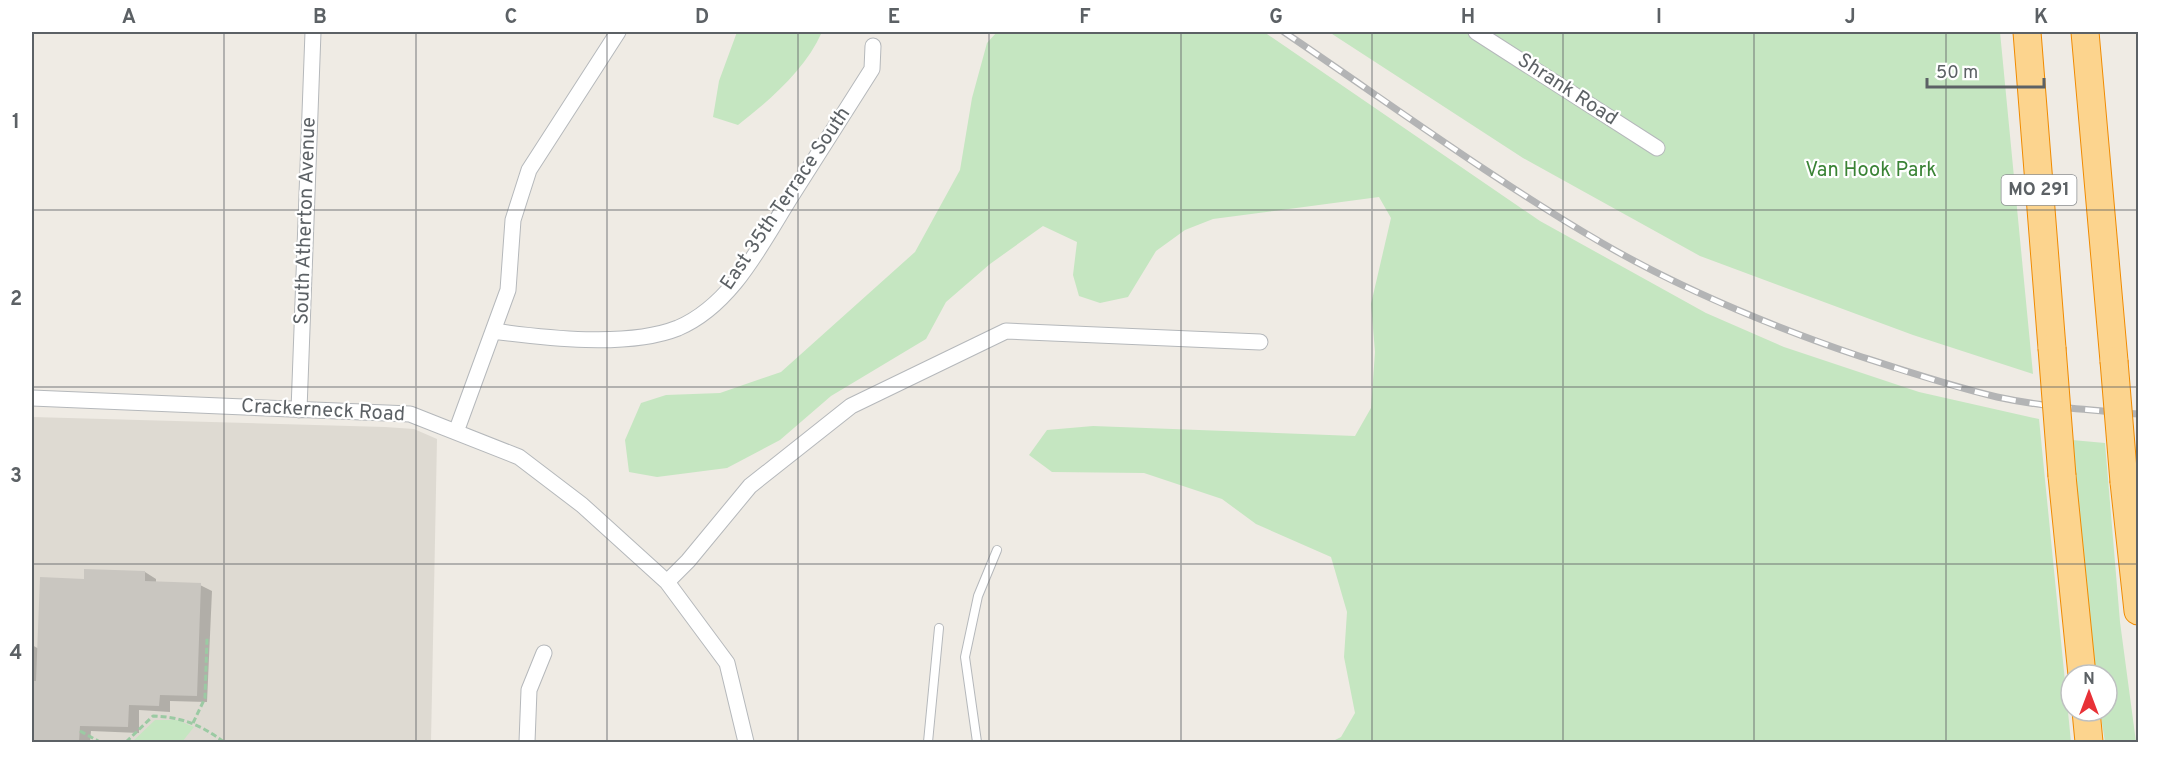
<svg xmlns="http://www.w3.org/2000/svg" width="2170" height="774" viewBox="0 0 2170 774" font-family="Overpass,sans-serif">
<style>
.education{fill:#dedad2}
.green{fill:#c5e6c1}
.shadow{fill:#0003}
.building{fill:#c9c6c0}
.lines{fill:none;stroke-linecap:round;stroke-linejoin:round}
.service-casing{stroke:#b5b8bb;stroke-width:10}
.minor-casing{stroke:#b5b8bb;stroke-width:17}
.motorway-casing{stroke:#f08b02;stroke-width:29}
.path{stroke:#9bcaa3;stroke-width:3;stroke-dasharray:6 3;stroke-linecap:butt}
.service{stroke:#fff;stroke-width:8}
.minor{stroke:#fff;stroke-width:15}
.motorway{stroke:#fcd48e;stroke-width:27}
.rail-casing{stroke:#b3b4b5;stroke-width:7}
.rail{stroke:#fff;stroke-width:4.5;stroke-dasharray:14;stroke-linecap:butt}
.motorway-bridge-casing{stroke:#f08b02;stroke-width:29;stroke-linecap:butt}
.motorway-bridge{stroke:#fcd48e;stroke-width:27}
.grid{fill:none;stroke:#5c6165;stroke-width:1.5;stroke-opacity:0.55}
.labels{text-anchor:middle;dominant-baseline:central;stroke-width:4.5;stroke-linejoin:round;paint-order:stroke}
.shield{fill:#fff;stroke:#8d9093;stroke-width:1.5}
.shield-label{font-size:18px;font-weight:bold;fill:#5c6165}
.street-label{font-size:20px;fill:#5c6165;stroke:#fff}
.park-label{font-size:20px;fill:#3a8335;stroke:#fff}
.neatline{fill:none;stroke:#5c6165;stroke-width:2}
.grid-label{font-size:20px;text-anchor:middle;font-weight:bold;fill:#5c6165}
</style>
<rect width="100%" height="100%" fill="#efebe4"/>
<path class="education" d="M32,417L385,427L414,429L437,439L431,742H32Z"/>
<path class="green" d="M737,32H822C805,70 771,99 738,125L713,117L719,81Z
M997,32H1264L1540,221L1706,313L1784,347L1919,392L2039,419L2071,742H1331L1341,737L1355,713L1344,657L1347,612L1331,557L1256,524L1222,499L1144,473L1052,472L1029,455L1047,430L1093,426L1355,436L1371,408L1375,352L1371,304L1391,218L1379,197L1213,219L1185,230L1156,251L1128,297L1100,303L1079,296L1073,275L1077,242L1043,226L990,264L946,302L926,339L831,396L780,440L727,468L657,477L629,472L625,440L641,403L666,395L720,393L781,372L915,252L960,170L972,98L987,43Z
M1329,32H2000L2033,374L1913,335L1700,256L1523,158Z
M2072,440L2105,443L2120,622L2136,742H2105L2100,711H2107V675H2096Z
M155,720H177L194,727L182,742H132Z"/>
<path class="shadow" d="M145,572L156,579V583L200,585L212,591L207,702L170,701V712L139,710V733L91,731L90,742H32V645L39,649L85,580Z"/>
<path class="building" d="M84,569L145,571V581L201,583L197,696L160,695L159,706L129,705L128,727L80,726L79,742H32V681H36L40,577L84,579Z"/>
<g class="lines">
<defs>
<path id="service" d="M928,742L939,628
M977,742L965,657L978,596L997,550"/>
<path id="minor" d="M1476,32L1657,148
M493,331C544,338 628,348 678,328C734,304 763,240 794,192C820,151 846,110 872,69L873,46
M32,398L410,414L519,457L582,505L667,582L727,663L746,742
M299,410L313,32
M456,432L508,290L513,220L529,170L618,32
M667,582L688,561L750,486L851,406L1006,331L1260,342
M527,742L529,690L544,653"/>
<path id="motorway" d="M2027,32L2052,348
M2085,32L2114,361
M2062,476L2082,675
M2124,482L2138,611
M2086,711L2089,742"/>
</defs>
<use href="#service" class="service-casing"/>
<use href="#minor" class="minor-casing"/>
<use href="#motorway" class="motorway-casing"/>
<path class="path" d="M193,723L205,698L207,638
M80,731L100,742
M126,742L153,716C182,717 201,725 224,742"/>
<use href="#service" class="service"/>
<use href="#minor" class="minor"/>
<use href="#motorway" class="motorway"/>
<defs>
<path id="rail" d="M1284,32C1389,103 1492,179 1602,243C1683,290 1771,326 1859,356C1905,371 1950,386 1997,397C2043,407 2091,410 2138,414"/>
</defs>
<use href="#rail" class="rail-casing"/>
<use href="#rail" class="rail"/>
<defs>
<path id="motorway-bridge" d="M2052,348L2062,476
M2114,361L2124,482"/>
</defs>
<use href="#motorway-bridge" class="motorway-bridge-casing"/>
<use href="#motorway-bridge" class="motorway-bridge"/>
</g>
<path class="grid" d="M224,32V742M416,32V742M607,32V742M798,32V742M989,32V742M1181,32V742M1372,32V742M1563,32V742M1754,32V742M1946,32V742M32,210H2138M32,387H2138M32,564H2138"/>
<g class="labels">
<rect class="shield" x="2001.5" y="175" width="75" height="30" rx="4.5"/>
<g class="shield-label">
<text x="2039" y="190">MO 291</text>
</g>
<g class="street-label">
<text transform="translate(1567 90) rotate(33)">Shrank Road</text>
<text transform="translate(786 199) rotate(-56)">East 35th Terrace South</text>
<text transform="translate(306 221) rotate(-88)">South Atherton Avenue</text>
<text transform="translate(323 411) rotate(3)">Crackerneck Road</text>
</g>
<g class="park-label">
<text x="1871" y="171">Van Hook Park</text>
</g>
</g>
<rect width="2170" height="774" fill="none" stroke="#ffffff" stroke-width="66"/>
<g transform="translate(2089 693)"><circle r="28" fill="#ffffff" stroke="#bec0c1" stroke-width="1.5"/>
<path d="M0-4.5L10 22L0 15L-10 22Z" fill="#e83137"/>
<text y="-9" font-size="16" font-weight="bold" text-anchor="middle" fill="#5c6165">N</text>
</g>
<path d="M1927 78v9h117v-9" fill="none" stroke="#5c6165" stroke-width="3"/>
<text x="1936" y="78" font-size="18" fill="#5c6165" stroke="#ffffff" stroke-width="4.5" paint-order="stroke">50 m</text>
<rect x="33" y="33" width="2104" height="708" class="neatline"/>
<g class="grid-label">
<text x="129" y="23">A</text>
<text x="320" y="23">B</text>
<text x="511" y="23">C</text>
<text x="702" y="23">D</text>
<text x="894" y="23">E</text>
<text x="1085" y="23">F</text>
<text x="1276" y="23">G</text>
<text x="1468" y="23">H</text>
<text x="1659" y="23">I</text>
<text x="1850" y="23">J</text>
<text x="2041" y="23">K</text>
<text x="16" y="128">1</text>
<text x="16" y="305">2</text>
<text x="16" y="482">3</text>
<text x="16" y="659">4</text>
</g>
</svg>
